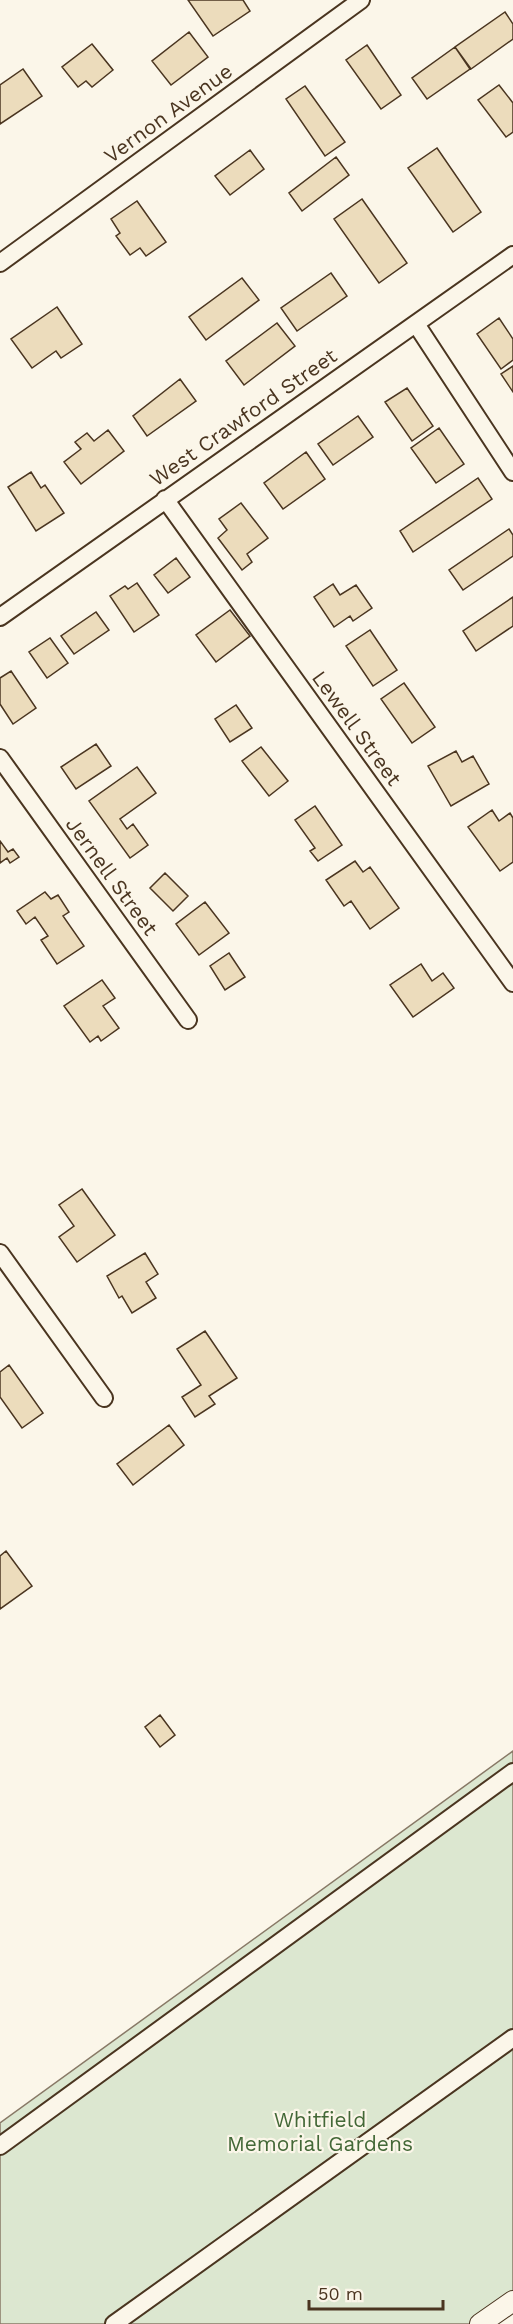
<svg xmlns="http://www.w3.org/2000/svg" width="513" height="2324" viewBox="0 0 513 2324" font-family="'Work Sans',sans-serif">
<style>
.green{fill:#dce7d0;stroke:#887966;stroke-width:1.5}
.building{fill:#ecdcbc;stroke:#4a3520;stroke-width:1.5}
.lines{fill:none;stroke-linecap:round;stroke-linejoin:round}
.minor-casing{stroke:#4a3520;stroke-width:20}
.tertiary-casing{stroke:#4a3520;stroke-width:22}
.minor{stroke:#fbf6e9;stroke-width:16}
.tertiary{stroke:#fbf6e9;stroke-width:20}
.labels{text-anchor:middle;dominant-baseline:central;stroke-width:4.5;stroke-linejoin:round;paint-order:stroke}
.street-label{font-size:21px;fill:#4a3520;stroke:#fbf6e9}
.park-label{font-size:21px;fill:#436837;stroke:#fbf6e9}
</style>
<rect width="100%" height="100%" fill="#fbf6e9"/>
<path class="green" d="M513,1751V2296L476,2324H0V2123Z"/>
<path class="building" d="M188,0H243L250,11L213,36Z
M505,12L513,24V39L471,69L455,47Z
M189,32L208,57L171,85L152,61Z
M92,44L113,70L92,87L86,81L78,87L62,67Z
M367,45L401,95L381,109L346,60Z
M455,47L470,69L427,99L412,78Z
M23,69L42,96L0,124V85Z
M499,85L513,103V132L506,137L478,100Z
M305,86L345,142L325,156L286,99Z
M437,148L481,212L453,232L408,168Z
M250,150L264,169L230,195L215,176Z
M336,157L349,175L302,211L289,193Z
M362,199L407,263L379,283L334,219Z
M137,201L166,242L146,256L140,248L130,255L116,236L120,233L111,219Z
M331,273L347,296L297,331L281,308Z
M242,278L259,300L206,340L189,317Z
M57,307L82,344L61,358L56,351L32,368L11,339Z
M499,318L513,339V360L501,369L477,334Z
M277,323L295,346L244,385L226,361Z
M513,366V392L501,374Z
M180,379L196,401L147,436L133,416Z
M407,388L433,426L412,441L385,402Z
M358,416L373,437L333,465L318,444Z
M439,428L464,464L436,483L411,448Z
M108,430L124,451L81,484L64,462L81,449L75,442L87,433L94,441Z
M306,452L325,479L283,509L264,483Z
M31,472L41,488L45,485L64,513L36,531L8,487Z
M478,478L492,499L413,552L400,531Z
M241,503L268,538L247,554L252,562L242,570L218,538L227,530L219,519Z
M509,529L513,535V556L463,590L449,570Z
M176,558L190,577L168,593L154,575Z
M137,583L159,615L134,632L110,596L125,586L128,589Z
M333,584L340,595L356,585L372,608L353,621L350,616L334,627L314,597Z
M513,597V626L476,651L463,631Z
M230,610L250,636L216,662L196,635Z
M96,612L109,630L74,654L61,636Z
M370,630L397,670L373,686L346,646Z
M50,638L68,663L47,678L29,652Z
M11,671L36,708L13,724L0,704V678Z
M404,683L435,727L412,743L381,699Z
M236,705L252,728L230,742L215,719Z
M96,744L111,766L76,789L61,767Z
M261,747L288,781L269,796L242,761Z
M456,751L462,762L473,756L489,784L451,806L428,766Z
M137,767L156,793L120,819L127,829L133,824L148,845L130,858L89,801Z
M315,806L342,845L318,861L310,851L315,848L295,820Z
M492,810L499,821L510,813L513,818V862L500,871L468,827Z
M0,841L8,852L13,849L19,857L10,863L7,858L0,863Z
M355,861L363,872L370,867L399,908L370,929L351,901L344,906L326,880Z
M165,873L188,896L173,911L150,888Z
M45,892L51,899L58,895L69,912L63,916L84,946L57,964L41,940L48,936L35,917L26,924L17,911Z
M205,902L229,933L199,955L176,924Z
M229,953L245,977L225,990L210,966Z
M421,964L432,981L443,973L454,988L413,1017L390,985Z
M102,980L115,998L103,1006L119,1028L101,1041L98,1036L90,1042L64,1006Z
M82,1189L115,1235L77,1262L59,1237L74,1226L59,1205Z
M145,1253L158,1274L146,1282L156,1298L132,1313L122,1296L119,1298L107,1276Z
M205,1331L237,1378L209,1396L215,1404L195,1417L182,1397L201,1385L177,1349Z
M9,1365L43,1413L22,1428L0,1397V1372Z
M169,1425L184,1445L133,1485L117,1464Z
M6,1551L32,1586L0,1609V1556Z
M160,1715L175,1735L160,1747L145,1727Z"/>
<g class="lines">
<defs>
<path id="minor" d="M0,263L361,0
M416,324L513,472
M165,499L513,983
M0,617L513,255
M0,758L188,1020
M0,1253L104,1398
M0,2146L513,1772
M114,2324L513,2038"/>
<path id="tertiary" d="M480,2324L513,2301"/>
</defs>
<use href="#minor" class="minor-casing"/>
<use href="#tertiary" class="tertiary-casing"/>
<use href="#minor" class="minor"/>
<use href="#tertiary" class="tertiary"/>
</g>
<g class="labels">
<g class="street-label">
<text transform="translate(168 113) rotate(-36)">Vernon Avenue</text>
<text transform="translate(243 417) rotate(-35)">West Crawford Street</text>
<text transform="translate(357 728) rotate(54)">Lewell Street</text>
<text transform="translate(112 876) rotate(54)">Jernell Street</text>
</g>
<g class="park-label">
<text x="320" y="2119">Whitfield<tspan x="320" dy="24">Memorial Gardens</tspan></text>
</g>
</g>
<path d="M309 2300v9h134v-9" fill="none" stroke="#4a3520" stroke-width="3"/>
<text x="318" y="2300" font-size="18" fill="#4a3520" stroke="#fbf6e9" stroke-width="4.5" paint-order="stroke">50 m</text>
</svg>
